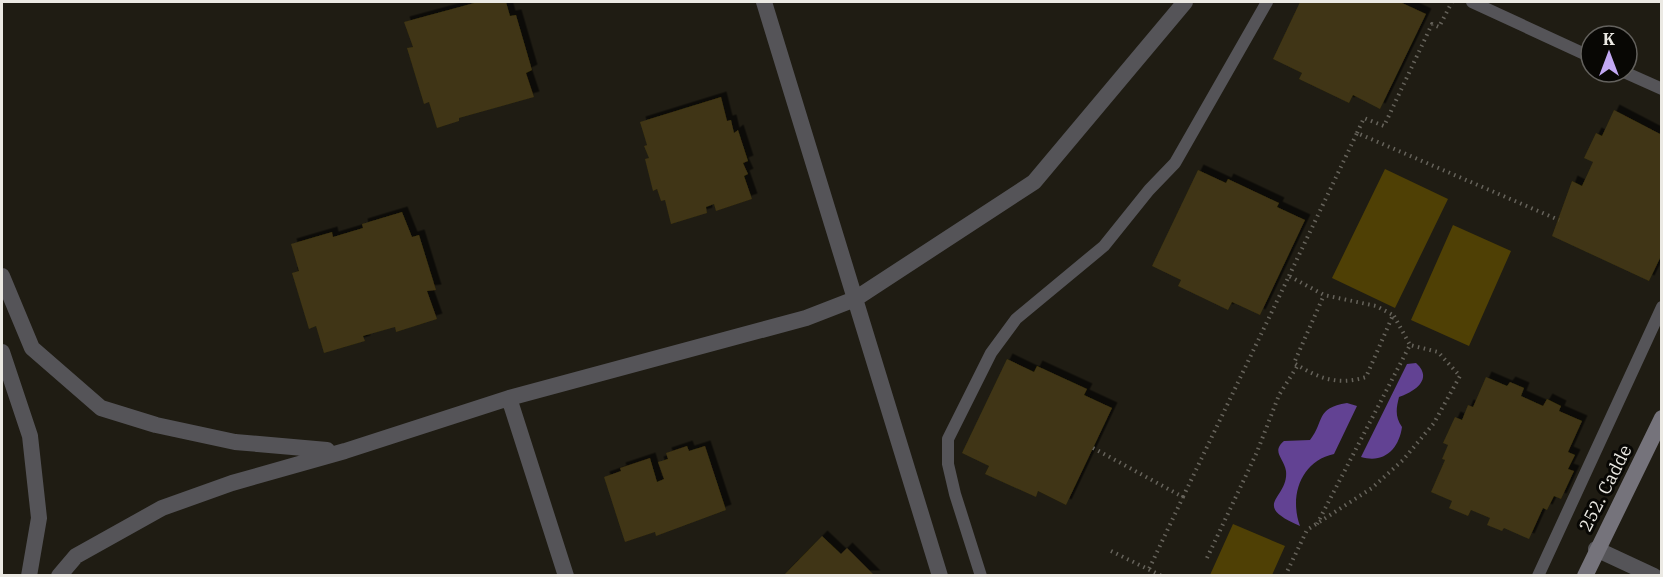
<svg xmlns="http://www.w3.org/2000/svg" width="1663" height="577" viewBox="0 0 1663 577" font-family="'IBM Plex Serif',serif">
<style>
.green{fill:#4f4005}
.water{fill:#624293}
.building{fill:#3f3513;filter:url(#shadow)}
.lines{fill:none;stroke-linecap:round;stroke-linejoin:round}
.path{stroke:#66635b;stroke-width:4;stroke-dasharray:1.5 4.5;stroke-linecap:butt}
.service{stroke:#555458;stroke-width:12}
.minor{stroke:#555458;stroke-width:16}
.secondary{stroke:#75737b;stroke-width:16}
.labels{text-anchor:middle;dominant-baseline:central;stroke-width:6;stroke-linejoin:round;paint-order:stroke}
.street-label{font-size:18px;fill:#ebe9e3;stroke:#080704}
</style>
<defs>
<filter id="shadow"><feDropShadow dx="5.5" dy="-5.5" stdDeviation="0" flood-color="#0009"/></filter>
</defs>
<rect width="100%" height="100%" fill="#1f1c13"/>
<path class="green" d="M1385,169L1448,199L1395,308L1332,278Z
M1453,225L1511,251L1469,346L1411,320Z
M1233,524L1285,546L1272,575H1210Z"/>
<path class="water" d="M1416,363C1434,379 1414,392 1399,397C1396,409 1395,417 1402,427C1399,448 1385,464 1361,457L1407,364Z
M1347,403L1357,406L1334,454C1301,461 1289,496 1300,526C1249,504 1289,499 1286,471C1284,458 1271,452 1284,441L1310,440C1325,421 1315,408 1347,403Z"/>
<path class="building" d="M478,2H506L510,16L516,15L532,70L526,73L534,97L459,118V121L437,128L429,102L424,104L407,48L413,47L404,22Z
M1300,2H1400L1426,14L1380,109L1353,95L1349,103L1299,79L1302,73L1273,59Z
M721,97L727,121L731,120L734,133L738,130L748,161L743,163L748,174L744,176L752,199L716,211L714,204L706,207L707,213L671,224L665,200L661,201L657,189L653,191L645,159L649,158L644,146L647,145L640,122Z
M1614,110L1662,135V254L1649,281L1552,236L1572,181L1582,186L1593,162L1584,158L1596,133L1602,136Z
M1198,170L1226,183L1228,179L1279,203L1277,207L1305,220L1260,315L1232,302L1228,310L1178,286L1181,280L1152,266Z
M402,212L412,237L419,235L436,290L427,291L437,319L396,332L395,327L363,336L365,341L324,353L316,326L309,329L292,273L299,271L291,244L332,232L333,237L363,228L362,224Z
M1007,359L1034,372L1037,366L1087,389L1084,395L1112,408L1066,505L1038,491L1036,497L985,474L989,466L962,453Z
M1486,377L1507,386L1510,382L1524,388L1521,396L1543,406L1547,399L1561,406L1559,411L1582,421L1568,452L1575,455L1568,469L1574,471L1561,499L1554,496L1547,510L1543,508L1529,539L1504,528L1502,531L1487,525L1490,518L1471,510L1468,516L1449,508L1452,501L1431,492L1445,460L1442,459L1448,445L1443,443L1455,417L1462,420L1468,405L1473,407Z
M687,446L689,451L705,446L726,510L656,536L655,532L625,542L604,477L621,471L620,468L650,458L657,482L664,479L658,462L668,459L666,453Z
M822,536L841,554L847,548L875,576H783Z"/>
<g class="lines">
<path class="path" d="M1357,133L1364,118L1384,126L1432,24L1439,27L1452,2
M1289,276L1357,133L1559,220
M1394,316L1410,345
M1093,448L1183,497L1149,569
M1183,497L1289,276L1324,295L1376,306L1393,315L1366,377C1337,386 1318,378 1294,363L1324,295
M1111,551L1162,576
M1207,558L1257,452L1279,395L1298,365
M1285,576L1307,530L1372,488L1403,460L1434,423L1460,376L1438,352L1410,345L1317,524"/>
<path class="service" d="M1472,2L1591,57
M1624,72L1662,89
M981,576L955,494L948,464V439L991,353L1016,319L1104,246L1149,190L1175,163L1267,2
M1538,576L1662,307"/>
<path class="minor" d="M764,2L940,576
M2,276L32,348L101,408L156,425L235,442L327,450
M2,352L30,436L39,518L29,576
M509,398L566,576
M1596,549L1654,576
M59,576L76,556L162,508L232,483L345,451L509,398L806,318L855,299L1034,182L1185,2"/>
<path class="secondary" d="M1585,576L1662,418"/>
</g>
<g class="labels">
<g class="street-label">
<text transform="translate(1605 488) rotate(-63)">252. Cadde</text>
</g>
</g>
<rect width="1663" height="577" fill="none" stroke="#ebe9e3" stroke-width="6"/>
<g transform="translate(1609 54)"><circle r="28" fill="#080704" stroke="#63615d" stroke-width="1.5"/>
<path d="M0-4.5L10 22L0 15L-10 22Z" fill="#c2a8f3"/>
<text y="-9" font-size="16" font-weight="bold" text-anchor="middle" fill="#ebe9e3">K</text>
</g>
</svg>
